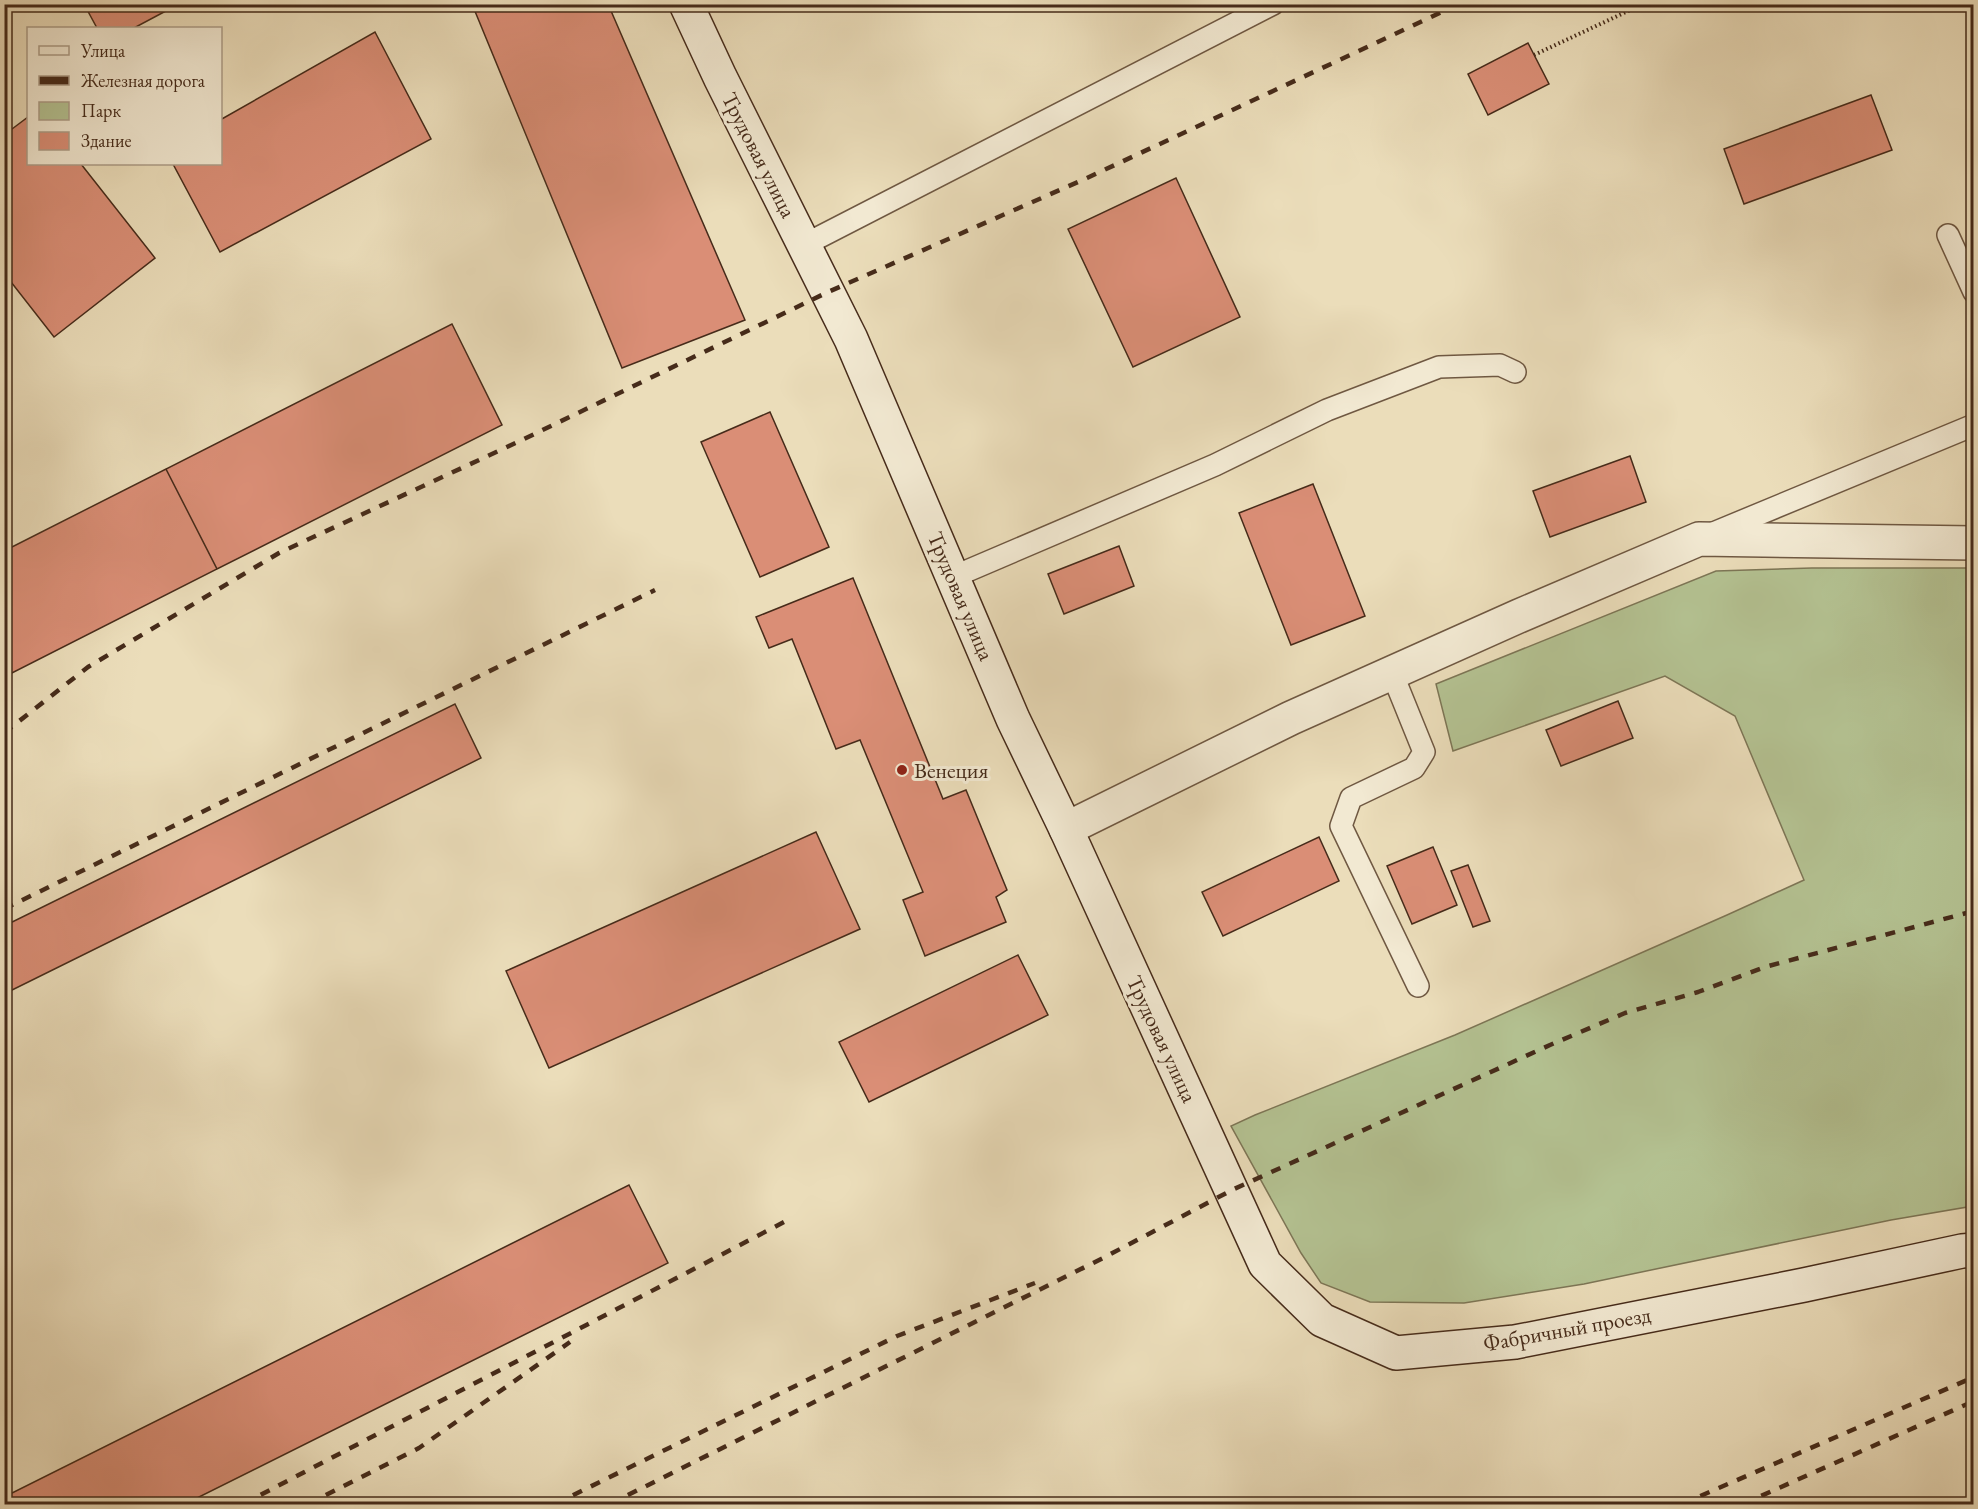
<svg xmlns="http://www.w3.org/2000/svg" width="1978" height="1509" viewBox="0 0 1978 1509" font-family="'EB Garamond',serif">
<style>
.green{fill:#b4c292;stroke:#7d7656;stroke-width:1.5}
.building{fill:#da8e76;stroke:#462b1a;stroke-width:1.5}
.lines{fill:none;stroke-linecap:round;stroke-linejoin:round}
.lane-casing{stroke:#6f5842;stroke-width:24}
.street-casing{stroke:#6f5842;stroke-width:36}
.secondary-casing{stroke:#462b1a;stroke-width:36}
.path{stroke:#462b1a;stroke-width:4;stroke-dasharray:1.5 3;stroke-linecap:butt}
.lane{stroke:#f2e9d2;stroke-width:21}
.street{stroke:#f2e9d2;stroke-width:33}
.secondary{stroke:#f2e9d2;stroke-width:33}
.rail{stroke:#462b1a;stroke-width:4.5;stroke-dasharray:10 10;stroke-linecap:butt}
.poi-dot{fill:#8f2418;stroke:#f2e9d2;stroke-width:2}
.labels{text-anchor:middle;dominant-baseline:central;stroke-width:6;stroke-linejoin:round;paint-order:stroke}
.street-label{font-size:22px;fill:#462b1a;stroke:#f2e9d2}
.poi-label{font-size:22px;fill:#462b1a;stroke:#f2e9d2;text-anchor:start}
</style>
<rect width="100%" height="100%" fill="#ebddba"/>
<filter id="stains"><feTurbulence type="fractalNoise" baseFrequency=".00333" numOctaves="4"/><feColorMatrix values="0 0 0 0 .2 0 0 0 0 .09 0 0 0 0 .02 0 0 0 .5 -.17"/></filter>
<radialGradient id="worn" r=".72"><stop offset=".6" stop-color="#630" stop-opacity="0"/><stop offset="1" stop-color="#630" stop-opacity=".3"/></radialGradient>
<path class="green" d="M1812,568H1973V1206L1891,1220L1584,1284L1464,1303L1370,1302L1321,1283L1301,1253L1231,1126L1255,1115L1455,1035L1727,915L1804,880L1735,716L1665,676L1453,751L1436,684L1716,571Z"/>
<path class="building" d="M84,4H179L134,28H97Z
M472,4H608L745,320L622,368Z
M375,32L431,139L220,252L173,164H220V120Z
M1528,43L1549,84L1488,115L1468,74Z
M1871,95L1892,150L1744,204L1724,149Z
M28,117V164H81L155,258L54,337L4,273V135Z
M1176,178L1240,317L1133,367L1068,229Z
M452,324L502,425L217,569L166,469Z
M770,412L829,547L760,577L701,442Z
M1630,456L1646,502L1550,537L1533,491Z
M166,469L217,569L4,677V551Z
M1313,484L1365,616L1291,645L1239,513Z
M1119,546L1134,586L1064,614L1048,574Z
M853,578L943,799L966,790L1007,890L996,897L1006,922L925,956L903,900L923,892L860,740L836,749L792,639L769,648L756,617Z
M1618,701L1633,738L1561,766L1546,730Z
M455,704L481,758L4,994V926Z
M816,832L860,929L549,1068L506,971Z
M1319,837L1339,881L1223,936L1202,892Z
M1433,847L1457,905L1412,924L1387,866Z
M1468,865L1490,921L1473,927L1451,871Z
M1018,955L1048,1015L869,1102L839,1042Z
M629,1185L668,1263L185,1504H4V1497Z"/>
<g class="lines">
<defs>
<path id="lane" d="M1948,235L1974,292
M804,245L1273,4
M1711,534L1974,425
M953,577L1215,465L1327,410L1439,367L1500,365L1515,372
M1392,673L1424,752L1414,768L1351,798L1341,826L1418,986"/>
<path id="street" d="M1066,829L1291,718L1519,616L1699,539L1974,543"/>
<path id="secondary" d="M686,4L720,77L851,339L1013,719L1066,829L1265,1264L1322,1320L1396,1353L1515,1342L1804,1285L1962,1251L1974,1250"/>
</defs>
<use href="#lane" class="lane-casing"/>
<use href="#street" class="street-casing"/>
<use href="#secondary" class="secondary-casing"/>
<path class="path" d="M1534,55L1643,4"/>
<use href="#lane" class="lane"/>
<use href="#street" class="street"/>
<use href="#secondary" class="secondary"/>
<path class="rail" d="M4,733L88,667L279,553L522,440L828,292L1087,178L1459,4
M4,909L655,590
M243,1504L784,1222
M308,1504L419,1448L570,1342
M555,1504L897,1336L1035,1283
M610,1504L1103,1258L1232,1190L1550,1045L1625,1013L1698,992L1765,967L1974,911
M1682,1504L1974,1377
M1743,1504L1974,1401"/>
</g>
<circle class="poi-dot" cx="902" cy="770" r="6"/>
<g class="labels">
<g class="street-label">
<text transform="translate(759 155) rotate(63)">Трудовая улица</text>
<text transform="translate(961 596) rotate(67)">Трудовая улица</text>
<text transform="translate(1162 1039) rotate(65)">Трудовая улица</text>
<text transform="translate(1567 1329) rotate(-10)">Фабричный проезд</text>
</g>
<g class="poi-label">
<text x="914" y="770">Венеция</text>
</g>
</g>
<rect width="1978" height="1509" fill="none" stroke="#ebddba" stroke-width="24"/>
<rect x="6" y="6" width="1966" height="1497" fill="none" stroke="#462b1a" stroke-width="3"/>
<rect x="12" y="12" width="1954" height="1485" fill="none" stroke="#462b1a" stroke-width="1.5"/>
<rect x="27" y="27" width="195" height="138" fill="#f2e9d2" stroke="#ad9d88" stroke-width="1.5"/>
<rect x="39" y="46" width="30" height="9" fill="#f2e9d2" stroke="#ad9d88" stroke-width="1.5"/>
<text x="81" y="57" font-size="18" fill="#462b1a">Улица</text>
<rect x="39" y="76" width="30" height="9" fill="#462b1a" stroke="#ad9d88" stroke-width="1.5"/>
<text x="81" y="87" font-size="18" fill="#462b1a">Железная дорога</text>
<rect x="39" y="102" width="30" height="18" fill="#b4c292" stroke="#ad9d88" stroke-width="1.5"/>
<text x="81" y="117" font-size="18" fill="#462b1a">Парк</text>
<rect x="39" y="132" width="30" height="18" fill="#da8e76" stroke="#ad9d88" stroke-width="1.5"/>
<text x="81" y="147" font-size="18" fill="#462b1a">Здание</text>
<rect width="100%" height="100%" filter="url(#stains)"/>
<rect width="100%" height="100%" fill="url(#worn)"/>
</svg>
